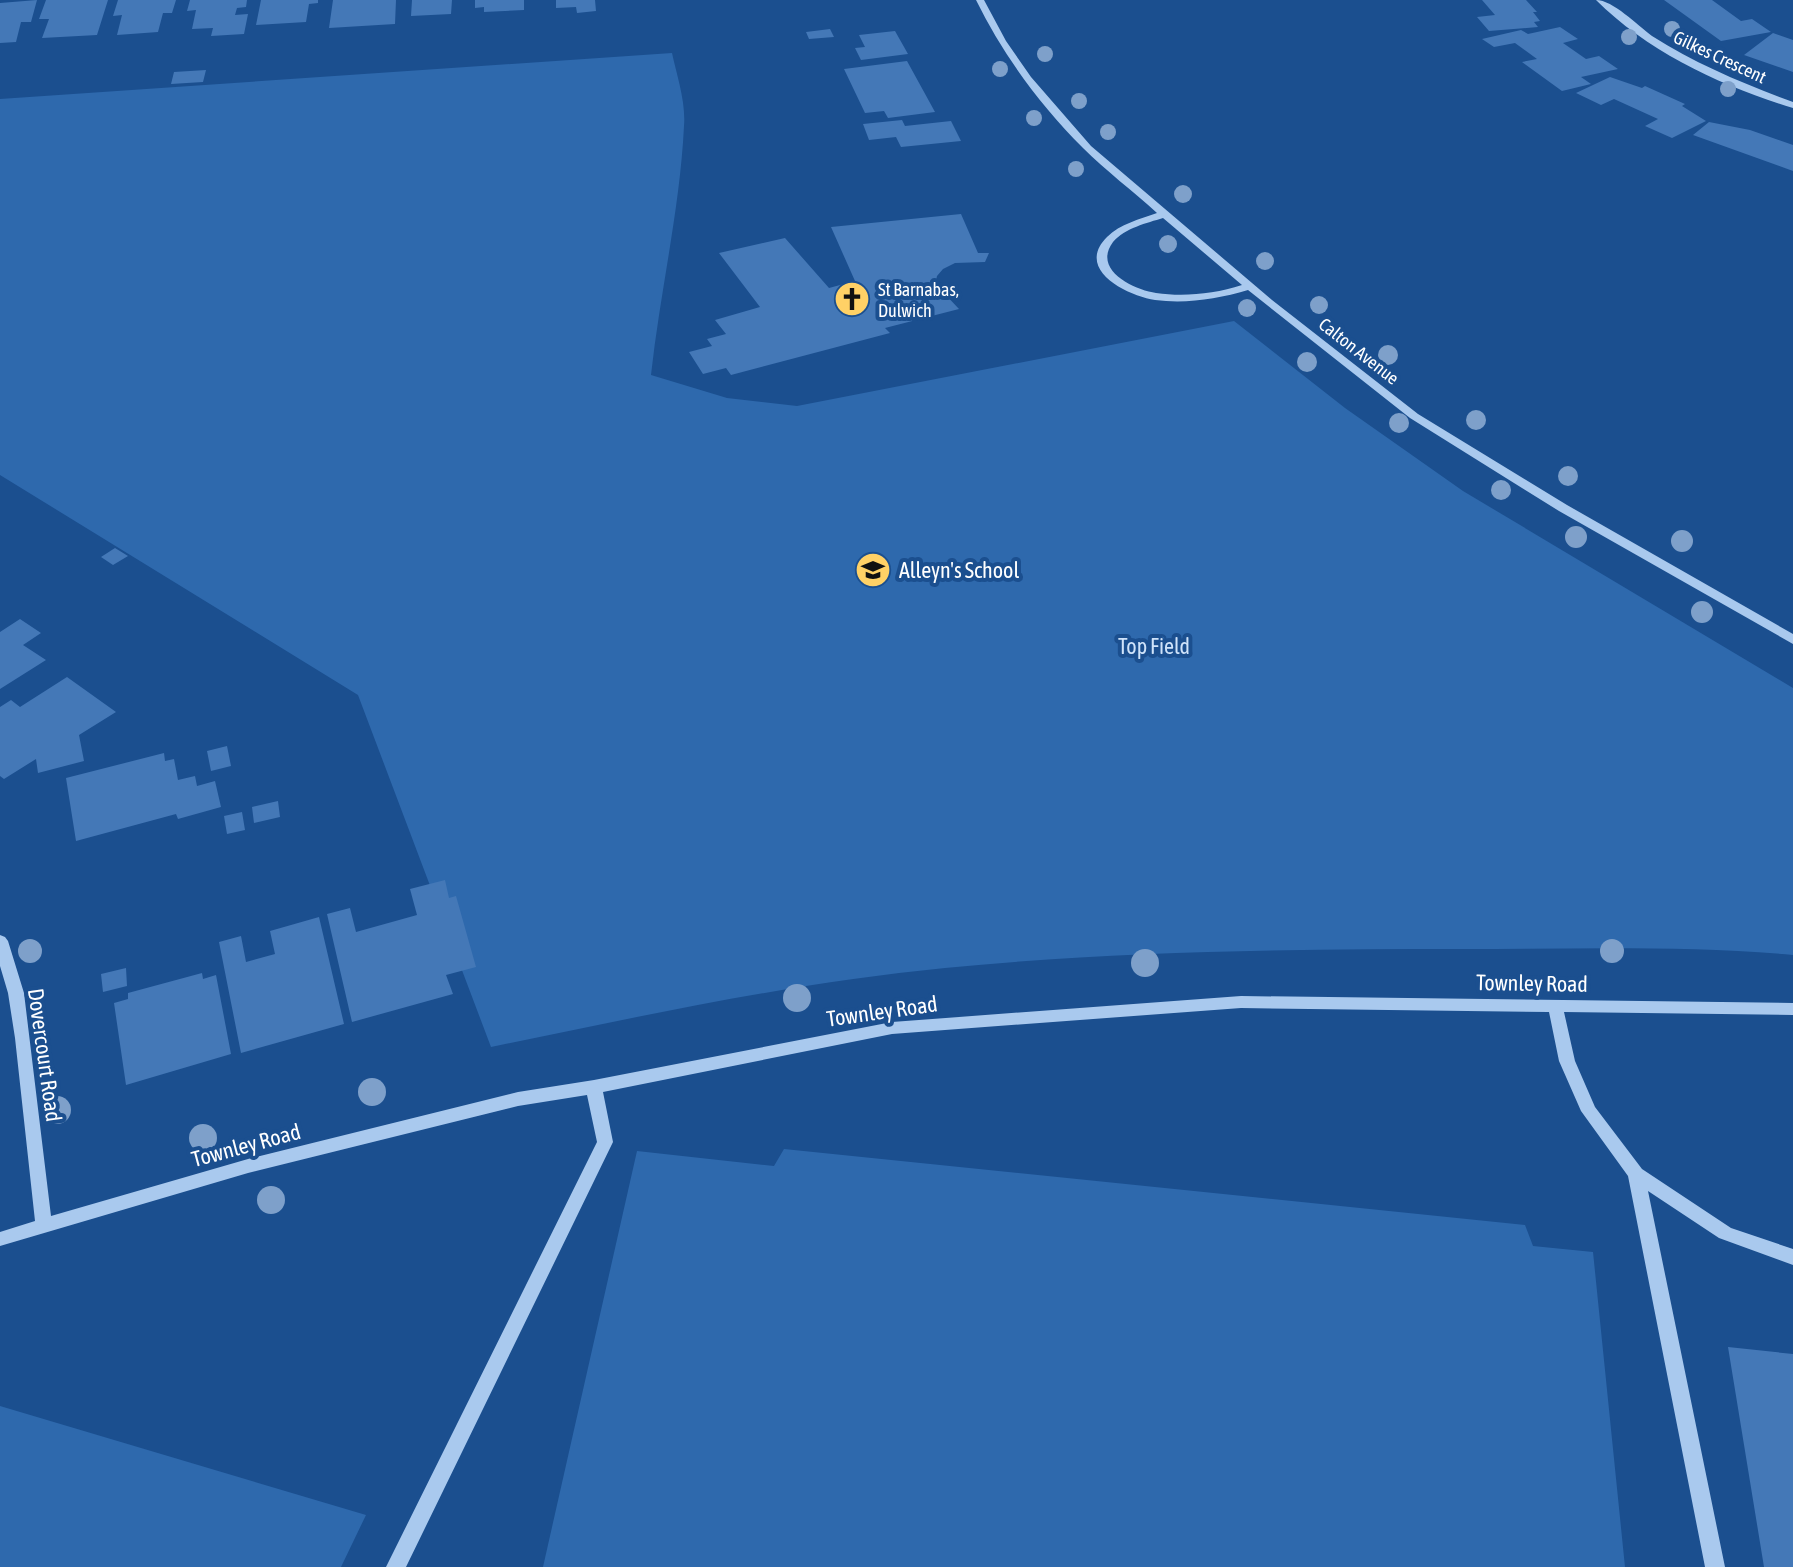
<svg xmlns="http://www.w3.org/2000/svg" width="1793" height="1567" viewBox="0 0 1793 1567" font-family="'Asap Condensed',sans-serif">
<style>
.green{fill:#2e69ad}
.building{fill:#4478b7}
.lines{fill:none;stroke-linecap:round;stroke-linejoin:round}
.minor{fill:#a9c9ee;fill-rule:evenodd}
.tree{fill:#7ea0ca}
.labels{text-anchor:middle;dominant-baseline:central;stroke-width:8;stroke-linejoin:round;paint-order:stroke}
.far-street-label{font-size:18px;fill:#fff;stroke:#1b4f8f}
.far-poi-label{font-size:18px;fill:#fff;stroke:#1b4f8f;text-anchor:start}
.poi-label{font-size:22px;fill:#fff;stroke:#1b4f8f;text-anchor:start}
.park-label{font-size:22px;fill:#cfe3fa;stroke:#1b4f8f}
.street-label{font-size:22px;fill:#fff;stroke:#1b4f8f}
</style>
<rect width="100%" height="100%" fill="#1b4f8f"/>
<path class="green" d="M672,53C677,76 686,102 684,126C680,209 660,292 651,375L727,398L797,406L1234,321L1345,408L1463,491L1793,688V955C1684,945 1573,949 1464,949C1290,949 1118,951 945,968C792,983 641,1016 491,1047L358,695L0,475V99Z
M784,1149L1525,1225L1533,1246L1593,1252L1625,1567H543L637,1151L774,1166Z
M0,1406L366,1515L341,1567H0Z"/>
<path class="building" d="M37,0L31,22H21L16,42L0,43V3Z
M46,0H108L97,35L42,38L49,19H39Z
M118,0H176L172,13H163L158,32L117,35L122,15L113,16Z
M190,0H247L246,7L237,8L235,15L248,14L244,34L211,36L213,28L192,29L196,10L187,11Z
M261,0H318V3L309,4L306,22L256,25Z
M333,0H396L395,24L329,28Z
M412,0H452L451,14L411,16Z
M475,0H524V10L484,12V7L475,8Z
M556,0H595L596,11L577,13L576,7L556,8Z
M1482,0H1526L1537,12H1533L1540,21L1534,22L1538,27L1489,31L1477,17L1495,15Z
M1664,0H1712L1741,21L1752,19L1771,32L1721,41Z
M1560,27L1578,39L1563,43L1586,59L1599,56L1618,69L1581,77L1591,84L1562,91L1522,62L1537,59L1515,43L1494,47L1482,39L1521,30L1528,34Z
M830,29L834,37L809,39L806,32Z
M895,31L908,54L861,60L855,48L865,47L859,35Z
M1773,33L1793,40V72L1744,55Z
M907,61L935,112L888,118L884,111L865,113L844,69Z
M206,70L203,82L171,84L174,72Z
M1610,77L1642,88L1645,86L1685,104L1682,106L1706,121L1672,138L1645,126L1658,119L1614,99L1601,105L1576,93Z
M902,120L905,126L951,121L961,141L901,147L896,137L869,140L863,124Z
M1709,122L1750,130L1793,145V171L1693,135Z
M961,214L978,253H989L985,262L955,263L943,269L937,276L934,290L943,292L959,309L885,328L890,333L731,375L726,368L703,374L689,352L712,346L707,339L726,334L715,320L760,307L719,253L785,238L829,288L855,281L831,227Z
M115,548L128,556L113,565L101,557Z
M20,619L41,633L23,645L46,660L0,689V632Z
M67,677L116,712L79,735L84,761L38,773L36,759L4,779L0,776V707L11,700L20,707Z
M227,746L231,766L211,771L207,751Z
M164,753L165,761L174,759L178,780L195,776L197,786L215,781L221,807L178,819L176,814L76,841L66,778Z
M278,801L280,817L254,823L252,807Z
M242,812L245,830L227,834L224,816Z
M445,880L449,898L456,896L476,967L446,975L453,994L352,1022L327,914L350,908L356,932L417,915L410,889Z
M319,917L344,1024L241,1053L219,942L241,936L246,962L275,954L270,931Z
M126,968L127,986L103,992L101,974Z
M202,973L203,979L216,975L231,1054L126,1085L114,1003L128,999V993Z
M1728,1347L1793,1354V1567H1764Z"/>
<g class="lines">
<path class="minor" d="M976,0H984L1006,41L1031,77L1091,146L1272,300L1418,414L1567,505L1793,634V644L1559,511L1410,418L1248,290C1218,299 1186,304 1155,300C1128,296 1074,270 1107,237C1120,224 1140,219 1157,213C1133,191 1106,171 1083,148C1040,105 1003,55 976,0ZM1163,218L1242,285C1214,294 1184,297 1156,293C1134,290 1092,270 1113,242C1125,228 1147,223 1163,218Z
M1596,0C1613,0 1637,25 1652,36C1696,64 1744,84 1793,102V108C1723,87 1648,52 1596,0Z
M0,935L5,937L8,941L24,993L51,1216L248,1159L518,1092L594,1080L892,1022L1241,996L1793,1003V1015L1564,1012L1575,1061L1595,1107L1642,1169L1731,1228L1793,1249V1265L1719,1238L1648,1191L1725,1567H1705L1628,1176L1581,1111L1559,1061L1549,1012L1241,1008L892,1034L603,1092L613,1142L406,1567H386L597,1142L587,1095L518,1106L248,1173L0,1246V1232L35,1221L15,1038L8,993L0,966Z"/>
</g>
<g class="tree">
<circle cx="1672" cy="29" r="8"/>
<circle cx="1629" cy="37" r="8"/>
<circle cx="1045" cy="54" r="8"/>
<circle cx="1000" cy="69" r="8"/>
<circle cx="1728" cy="89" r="8"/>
<circle cx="1079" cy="101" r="8"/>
<circle cx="1034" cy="118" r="8"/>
<circle cx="1108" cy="132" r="8"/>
<circle cx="1076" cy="169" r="8"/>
<circle cx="1183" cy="194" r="9"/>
<circle cx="1168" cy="244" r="9"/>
<circle cx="1265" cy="261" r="9"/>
<circle cx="1319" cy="305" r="9"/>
<circle cx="1247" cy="308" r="9"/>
<circle cx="1388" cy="355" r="10"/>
<circle cx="1307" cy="362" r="10"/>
<circle cx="1476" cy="420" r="10"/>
<circle cx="1399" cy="423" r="10"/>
<circle cx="1568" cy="476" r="10"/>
<circle cx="1501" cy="490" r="10"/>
<circle cx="1576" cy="537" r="11"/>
<circle cx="1682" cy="541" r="11"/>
<circle cx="1702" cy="612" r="11"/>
<circle cx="30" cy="951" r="12"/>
<circle cx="1612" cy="951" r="12"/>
<circle cx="1145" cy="963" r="14"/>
<circle cx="797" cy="998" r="14"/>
<circle cx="372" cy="1092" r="14"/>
<circle cx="57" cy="1110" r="14"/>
<circle cx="203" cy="1138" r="14"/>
<circle cx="271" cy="1200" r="14"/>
</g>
<defs>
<symbol id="church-disc" viewBox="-11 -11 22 22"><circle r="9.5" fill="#ffd166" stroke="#1b4f8f"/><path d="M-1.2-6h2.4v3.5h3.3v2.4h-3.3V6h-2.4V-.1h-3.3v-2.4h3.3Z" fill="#111"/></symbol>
<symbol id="school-disc" viewBox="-11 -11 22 22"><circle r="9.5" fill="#ffd166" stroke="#1b4f8f"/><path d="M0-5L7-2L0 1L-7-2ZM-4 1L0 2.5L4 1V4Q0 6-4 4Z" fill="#111"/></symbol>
</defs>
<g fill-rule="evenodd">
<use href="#church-disc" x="832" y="279" width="40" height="40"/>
<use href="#school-disc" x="853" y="550" width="40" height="40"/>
</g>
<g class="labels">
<g class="far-street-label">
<text transform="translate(1720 57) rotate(25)">Gilkes Crescent</text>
<text transform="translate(1359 351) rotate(38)">Calton Avenue</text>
</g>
<g class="far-poi-label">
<text x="878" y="289">St Barnabas,<tspan x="878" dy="21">Dulwich</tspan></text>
</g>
<g class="poi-label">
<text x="899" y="570">Alleyn's School</text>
</g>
<g class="park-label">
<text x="1154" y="646">Top Field</text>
</g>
<g class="street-label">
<text transform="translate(1532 983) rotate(1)">Townley Road</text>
<text transform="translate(882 1011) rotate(-8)">Townley Road</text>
<text transform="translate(45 1055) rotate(82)">Dovercourt Road</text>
<text transform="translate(246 1145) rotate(-15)">Townley Road</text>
</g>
</g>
</svg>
